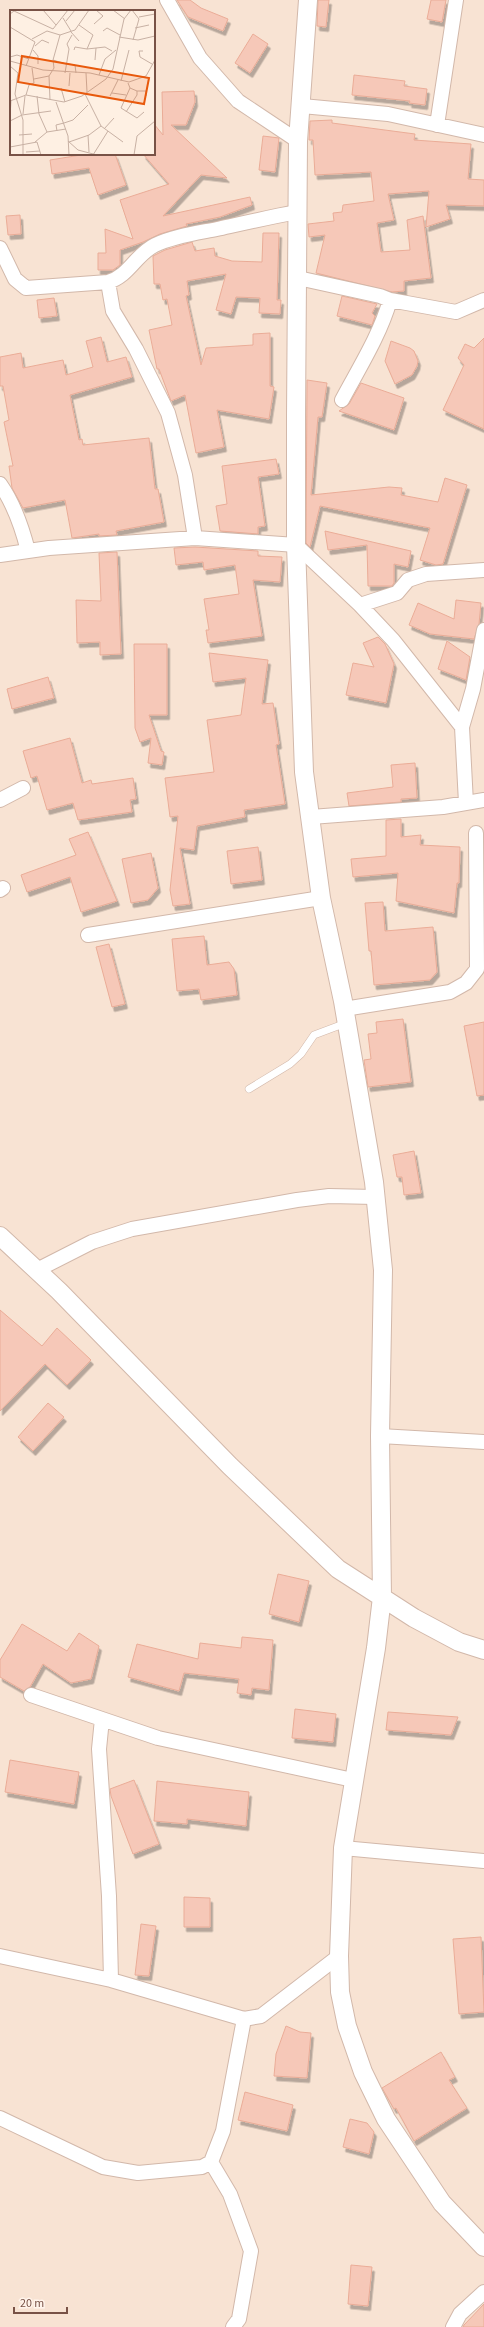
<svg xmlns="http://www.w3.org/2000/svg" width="484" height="2327" viewBox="0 0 484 2327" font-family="'Source Sans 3',sans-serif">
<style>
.residential{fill:#f8e3d3;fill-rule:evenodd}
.building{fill:#f6c8b8;stroke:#eaac97;filter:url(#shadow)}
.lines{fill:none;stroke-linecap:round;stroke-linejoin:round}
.service-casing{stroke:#d2b8aa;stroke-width:8}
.minor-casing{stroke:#d2b8aa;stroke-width:16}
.tertiary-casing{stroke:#d2b8aa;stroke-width:20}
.service{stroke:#fff;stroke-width:7}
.minor{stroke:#fff;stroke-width:14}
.tertiary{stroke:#fff;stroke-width:18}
.inset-road{fill:none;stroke:#c8b1a4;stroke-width:1}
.view{fill:#e8590c;fill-opacity:0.15;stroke:#e8590c;stroke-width:2}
.inset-edge{fill:none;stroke:#785246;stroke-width:2}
</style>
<defs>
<filter id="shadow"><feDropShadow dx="2.5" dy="4.5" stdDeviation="0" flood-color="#0004"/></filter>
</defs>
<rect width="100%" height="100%" fill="#fef0e3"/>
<path class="residential" d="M0,0H484V2327H0ZM11,11H154V154H11Z"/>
<path class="building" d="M177,0H190L201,8L228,19L223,31L188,17Z
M318,0H329L326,27L317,26Z
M431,0H446L442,22L427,19Z
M253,34L268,44L250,73L235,63Z
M354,75L405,81L404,86L427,89L425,105L409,103L410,101L352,95Z
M194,91L195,102L186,125H171L227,178L201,175L163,216L250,197L252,205L220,217L186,224L187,226L160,234L143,242L120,250V265L113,270H98V253H106L105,229L133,239L120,200L169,184L143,154H154V124L163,135L162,92Z
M332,120V123L415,134L414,140L471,144L468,179L484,180V206L446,205L450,219L426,227L429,191L388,194L394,220L377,223L381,252L410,250L407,220L423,216L431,278L404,281V291L392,292L316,273L325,235L309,237L308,224L334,221L333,213L342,212L343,205L374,201L371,172L315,175L313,140H309L310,121Z
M263,136L279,138L275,172L259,170Z
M87,154H115L126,185L98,195L89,168L52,174L50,160Z
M20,215L21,234L8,235L6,216Z
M263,233H279L277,300H281L280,314L259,313L260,298L236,297L231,314L216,310L226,274L187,281L189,295L186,296L201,365L206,348L253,345V334L270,333V386L274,387L269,419L217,410L224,447L196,453L185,395L171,401L159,369H157L149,330L172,325L167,299L163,300L160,284H154L153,256L165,250L192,242L195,251L214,248L215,256L232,261L262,262Z
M342,296L377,304L372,313L375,316L372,325L337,316Z
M54,298L57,316L39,318L37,300Z
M101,337L107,362L126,357L132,377L70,395L79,440L82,439L83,445L149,438L155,489H158L164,522L116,531L117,535L99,536V534L72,538L65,500L23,508L12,488L9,466H13L4,422L9,420L3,386H0V357L21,353L23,368L63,360L66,375L93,367L86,341Z
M484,338V429L443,410L464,365L458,358L465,344L474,348Z
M391,341L410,348L414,351L418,361L417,366L412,375L395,384L385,361Z
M307,380L327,383L322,417H318L311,495L389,487L402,488L401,495L438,502L445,478L467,485L443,564L436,565L420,560L430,528L320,506L310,547L306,543Z
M361,383L404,398L394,430L339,411L349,404Z
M276,459L279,474L258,477L265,526L258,527V534L220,531L216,506L227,504L222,466Z
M325,531L411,551L408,567L394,564V583L392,586H368L367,545L328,550Z
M195,547L258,551V556L282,557L280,582L253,580L262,636L208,643L206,630H209L204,599L239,594L235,565L204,570L203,562L176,565L174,548Z
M117,552L121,654L100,655V642L77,643L76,600L101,601L99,553Z
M456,600L481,603L479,624L474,639L430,634L409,625L418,603L454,619Z
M378,637L385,644L394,664L386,703L346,695L353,663L374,667L363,643Z
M447,641L470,657L466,680L438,669Z
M134,644H167V715H149L161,751L164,752L162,765L148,763L151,738L140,742L135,728Z
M209,653L268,660L262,704L273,703L279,744L276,745L285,804L244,810L245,817L197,826L194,850L180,848L190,904L173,906L170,890L178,816L170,817L165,778L214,772L207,720L241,715L246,678L213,682Z
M48,677L54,698L12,709L7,689Z
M70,738L82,783L91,780L92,784L133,778L136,799L130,800L132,812L78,820L73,803L47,810L37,776L31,778L23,751Z
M415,763L417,798L401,799V802L349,806L347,793L393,787L391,765Z
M401,819V837L421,835L420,845L460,847L459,883H457L454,913L396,901L398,873L353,877L351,859L386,856V820Z
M88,832L117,901L81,912L70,877L27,892L21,875L76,855L69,839Z
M258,847L262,880L231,884L227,851Z
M151,853L158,888L148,900L131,903L122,859Z
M383,902L385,931L433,927L437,972L430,980L374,985L371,951H369L365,903Z
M204,936L207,965L229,962L234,969L237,995L201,1000L199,989L177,991L172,939Z
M109,944L125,1004L112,1007L96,947Z
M403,1019L411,1082L368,1087L364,1060L371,1059L368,1034L377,1033L376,1022Z
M484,1022V1095L477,1096L464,1026Z
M414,1151L421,1193L404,1195L402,1177H397L393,1155Z
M0,1310L42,1346L57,1328L91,1360L67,1385L45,1364L0,1411Z
M48,1403L64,1417L33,1451L18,1437Z
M278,1574L309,1581L299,1622L269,1614Z
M22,1624L67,1651L79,1633L99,1646L91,1679L71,1683L43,1664L30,1687L24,1691L0,1677V1660Z
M242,1637L273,1640L269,1690L252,1688L251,1695L237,1693L239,1679L184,1673L179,1691L128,1677L137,1644L198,1659L200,1643L241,1648Z
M295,1709L336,1714L333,1742L292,1738Z
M388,1712L458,1717L451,1735L386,1730Z
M10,1760L79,1772L74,1804L5,1792Z
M134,1780L159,1844L133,1854L111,1796L110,1789Z
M157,1781L249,1792L246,1826L187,1819V1824L154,1821Z
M184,1897L210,1898V1927H184Z
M141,1924L156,1926L149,1976L135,1975Z
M481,1937L484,2012L459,2014L453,1939Z
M286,2026L300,2032L311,2033L307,2078L274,2076L276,2054Z
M441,2052L455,2077L449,2080L467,2108L414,2141L396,2108L394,2109L382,2088Z
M245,2092L293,2105L287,2131L238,2120Z
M350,2119L367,2123L374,2132L369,2154L343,2147Z
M351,2265L372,2267L368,2306L348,2304Z
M484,2304V2327H463L464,2325Z"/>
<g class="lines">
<defs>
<path id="service" d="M249,1089L290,1064L301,1054L314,1035L346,1023"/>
<path id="minor" d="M167,0L200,58L238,101L298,141
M302,106L388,114L484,135
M437,125L456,0
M0,248L15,279L26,288L108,282C129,276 136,254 155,245C174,236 197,233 217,229C244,223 270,217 297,212
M298,278L380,296L390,300C380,335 359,368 342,400
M108,282L113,311L136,349L168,413L185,475L195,538
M390,300L456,312L484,300
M0,484C14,504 22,527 28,551
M0,555L49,548L195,538L296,545L360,605L397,593L408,580L426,574L484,570
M360,605L393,640L462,727
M0,800L23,788
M466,803L462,727L473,689L484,630
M311,817L443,807L484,800
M0,890L3,888
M88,935L321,898
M344,1009L450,992L466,983L477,969L476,833
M37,1270L92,1242L132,1229L297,1200L329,1196L375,1197
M380,1436L484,1442
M31,1695L158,1738L353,1780
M102,1719L99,1749L109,1896L111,1980
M343,1848L484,1861
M0,1956L111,1980L244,2019L261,2016L339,1956
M0,2118L103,2167L138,2173L202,2167L211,2162L223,2131L244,2019
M211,2162L230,2194L251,2251L239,2319L233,2327
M453,2327L460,2314L484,2292"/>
<path id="tertiary" d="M308,0L298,141L296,417V545L304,772L321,898L343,1001L374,1182L383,1270L380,1436L382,1597L376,1648L343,1848L339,1956L340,1992L347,2026L363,2072L386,2119L442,2203L484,2247
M0,1236L59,1291L230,1466L338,1569L414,1618L459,1642L484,1650"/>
</defs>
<use href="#service" class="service-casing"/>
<use href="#minor" class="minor-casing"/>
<use href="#tertiary" class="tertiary-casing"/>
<use href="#service" class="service"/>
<use href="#minor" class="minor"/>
<use href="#tertiary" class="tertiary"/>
</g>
<g transform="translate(10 10)">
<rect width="145" height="145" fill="#fef0e3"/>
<path class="inset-road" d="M33,0L46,15M103,0L115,9M122,0L129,9L123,30M0,4L4,1L43,19M129,7L145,4M53,8L61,21M56,11L65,0M84,14L93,6L86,0M69,15L83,25L77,39L95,37L102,41M0,17L25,32L16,56M125,18L139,15M43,19L58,0M93,21L97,18L110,25M61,22L69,31M109,27L128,30L145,26M22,29L37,21L50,25L65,20L79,0M25,36L32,30L39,33M23,40L28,46V54M64,40L65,37L77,39M133,41H129L130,47L142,54M0,47L7,45L19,49M43,50L56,54M85,50L86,38M0,51L33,60L80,63L119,72L136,66L145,50M58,54L65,55L66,63M0,56L8,63L5,84L13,110V145M55,63L59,39L57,34L62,25M76,63L77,82M89,65L95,49L106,40M24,69L39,66M111,71L119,40M118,73L120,78L111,98L127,108L134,102M59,76L60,63M51,78L55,92M127,81H136V86M102,83L116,85M75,84L91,116L113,132M16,85L19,75L24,73L22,58M27,86L29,104L37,122M100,86L108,70M40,90L39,66L44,58L43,50L50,25M0,91L16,85L54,92L72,86L96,69L103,59L114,9L121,0M46,92L58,126L59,145M116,102L127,85V81L120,78M13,104L15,86M0,107L1,90M0,111L12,105L41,101M54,113L63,110L78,95M94,119L104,108M47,121L46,115L54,113M9,125L22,124M78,125L79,142M58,131L68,140L87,145M25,132L37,122L56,119M59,132L79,125L91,116M0,137L27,132L31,145M16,142L30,141M83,145L98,121M124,145L127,126L145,111"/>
<path class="view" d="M12,46L139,68L134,94L8,72Z"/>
<rect width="145" height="145" class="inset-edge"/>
</g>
<path d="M14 2307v6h53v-6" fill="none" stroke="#785246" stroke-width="2"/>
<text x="20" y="2307" font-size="12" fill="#785246" stroke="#fff4eb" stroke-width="3" paint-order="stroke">20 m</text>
</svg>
